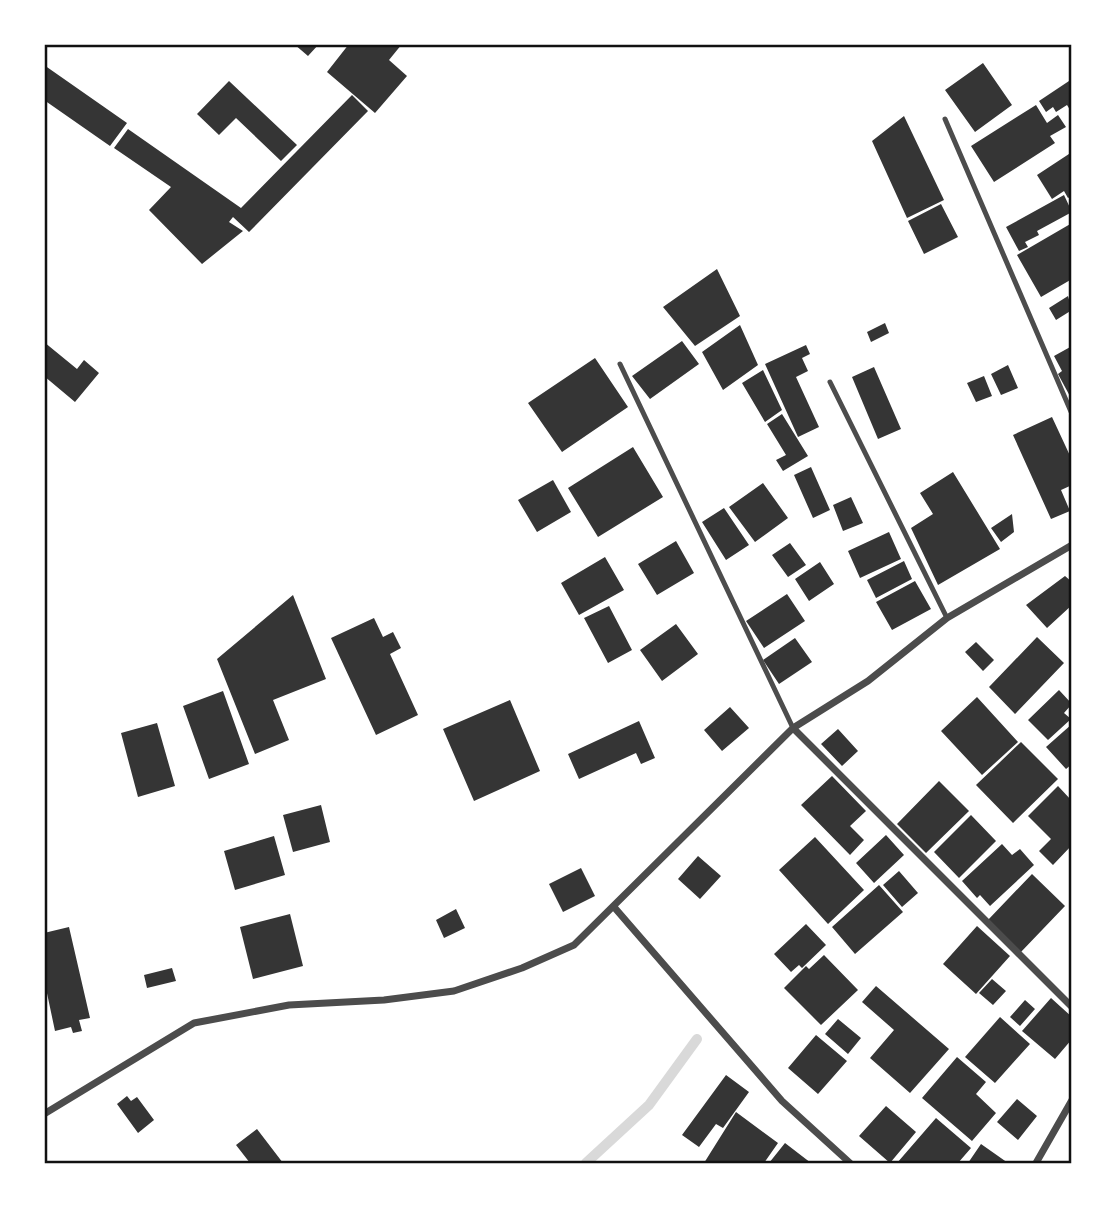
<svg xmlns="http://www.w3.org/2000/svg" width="1116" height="1207" viewBox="0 0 1116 1207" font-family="Quicksand,sans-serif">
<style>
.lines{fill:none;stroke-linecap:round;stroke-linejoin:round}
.stream{stroke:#d9d9d9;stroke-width:10}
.building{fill:#353535}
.service{stroke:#4c4c4c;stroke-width:5}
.minor{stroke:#4c4c4c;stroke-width:7}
.neatline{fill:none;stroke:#111;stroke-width:2.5}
</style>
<rect width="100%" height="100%" fill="#fff"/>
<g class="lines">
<path class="stream" d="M586,1163L649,1105L697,1039"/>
</g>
<path class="building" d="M294,44H319L308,56Z
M349,44H402L389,60L407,76L375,113L327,72Z
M983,63L1012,105L975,132L945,90Z
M44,65L127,123L110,146L44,100Z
M1072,79V113L1067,105L1056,112L1053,107L1046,112L1039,101Z
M229,81L297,145L281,161L236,118L219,135L197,114Z
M352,95L368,111L249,232L233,217L229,222L243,231L202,264L149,210L171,187L114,148L128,129L241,208Z
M1036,105L1047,123L1058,115L1066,127L1050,136L1055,143L994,182L971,146Z
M904,116L944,200L907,218L872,141Z
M1072,152V196L1068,198L1064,191L1052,199L1037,175Z
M1064,195L1072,212L1037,231L1039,235L1025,242L1028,247L1019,251L1006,227Z
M941,204L958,237L924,254L908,221Z
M1072,223V279L1041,297L1017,255Z
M717,269L740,316L695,346L663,307Z
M1068,296L1072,310L1056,320L1049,308Z
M885,323L889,333L871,342L867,332Z
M740,325L758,365L723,390L702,352Z
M682,341L699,364L650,399L632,376Z
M44,342L77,369L84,360L99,373L75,402L44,376Z
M806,345L810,354L802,358L808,371L796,377L819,427L798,437L765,364Z
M1072,346V400L1058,374L1062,371L1054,356Z
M595,358L628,407L562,452L528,403Z
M1008,365L1018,388L1001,395L991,374Z
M874,367L901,429L878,439L852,377Z
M763,370L782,410L765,422L742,383Z
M984,376L992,396L976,402L967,383Z
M782,414L808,456L783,471L776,460L786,455L767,424Z
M1052,417L1072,460V485L1061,490L1070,511L1051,519L1013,435Z
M633,447L663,497L598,537L568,488Z
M811,467L830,510L813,518L794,475Z
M953,472L1000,549L938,585L911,528L933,514L920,493Z
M553,480L571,512L537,532L518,500Z
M763,483L788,518L755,542L729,507Z
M851,497L863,523L843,531L833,505Z
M724,508L749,545L726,560L702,522Z
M1012,514L1014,532L1001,542L991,528Z
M889,532L901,559L860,578L848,551Z
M676,541L694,573L657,595L638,564Z
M790,543L806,565L788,577L772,555Z
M605,557L624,590L579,615L561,583Z
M904,561L912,579L876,598L867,580Z
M820,562L834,584L809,601L795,579Z
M1065,576L1072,582V605L1047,628L1026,605Z
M915,581L931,609L892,630L876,602Z
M787,594L805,621L764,648L746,621Z
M293,595L326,679L273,700L289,740L255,754L217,659Z
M609,606L632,650L608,663L584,618Z
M374,618L383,637L393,632L401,648L390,654L418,715L376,735L331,638Z
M676,624L698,654L662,681L640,650Z
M1037,637L1064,663L1015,714L989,687Z
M795,638L812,662L779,684L763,660Z
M976,642L994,660L983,671L965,652Z
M1059,690L1072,704L1064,713L1071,719L1048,740L1028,720Z
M223,691L249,764L209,779L183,706Z
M977,697L1018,742L982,775L941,731Z
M510,700L540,771L474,801L443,729Z
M730,707L749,728L722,751L704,730Z
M639,721L655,758L641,764L636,753L579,779L568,754Z
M157,723L175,786L138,797L121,733Z
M1072,724V764L1066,769L1046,747Z
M838,729L858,751L842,766L821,744Z
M1021,742L1058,779L1013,823L976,785Z
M832,776L866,811L850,826L864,840L850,855L801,805Z
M939,781L969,811L926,853L897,824Z
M1058,786L1072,801V845L1053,865L1039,851L1051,839L1028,816Z
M321,805L330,842L293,852L283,815Z
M971,815L996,841L959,878L934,852Z
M886,835L904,855L874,883L856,863Z
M274,836L285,875L235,890L224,851Z
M815,837L864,890L828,924L779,870Z
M1002,844L1012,855L1020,849L1034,865L990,906L980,895L977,898L962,881Z
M698,856L721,876L700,899L678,879Z
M581,868L595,896L563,912L549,884Z
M899,871L918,893L902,907L883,885Z
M1032,874L1065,906L1020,953L987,921Z
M879,885L903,912L855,954L832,927Z
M456,909L465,928L444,938L436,920Z
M290,914L303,966L253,979L240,927Z
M806,924L826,945L802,968L799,965L791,972L774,954Z
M977,926L1010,956L976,994L943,964Z
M69,927L90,1018L79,1020L82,1031L73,1033L71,1027L55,1031L44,979V933Z
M824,955L858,990L821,1025L784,988L806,966L809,969Z
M172,968L176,981L147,988L144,975Z
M992,979L1006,991L993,1005L979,993Z
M876,986L949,1049L910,1093L870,1058L894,1030L862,1002Z
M1051,998L1072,1017V1039L1055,1059L1022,1031Z
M1025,1000L1035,1009L1020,1026L1010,1017Z
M1000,1017L1030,1044L995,1083L965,1057Z
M838,1019L861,1038L848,1054L825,1034Z
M816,1035L847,1061L818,1094L788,1068Z
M957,1057L986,1082L976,1094L996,1113L972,1141L922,1098Z
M726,1075L749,1092L723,1128L716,1124L699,1147L682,1135Z
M127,1096L131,1101L137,1097L154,1120L138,1133L117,1104Z
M1017,1099L1037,1116L1018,1140L997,1122Z
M886,1106L916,1132L890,1163L859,1136Z
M736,1112L778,1143L764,1163H704Z
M936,1118L971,1148L958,1163H897Z
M257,1129L283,1163H250L236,1145Z
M785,1143L811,1163H769Z
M981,1144L1008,1163H968Z"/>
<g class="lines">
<path class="service" d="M945,119L1072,414
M620,364L793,728
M830,382L947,618"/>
<path class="minor" d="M793,728L1072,1007
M614,907L782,1101L850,1163
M44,1114L194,1023L289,1005L384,1000L454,991L522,968L574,945L793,728L868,681L947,618L1072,545
M1036,1163L1072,1100"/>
</g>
<rect width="1116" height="1207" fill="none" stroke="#ffffff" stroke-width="91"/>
<rect x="46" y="46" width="1024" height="1116" class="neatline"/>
</svg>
